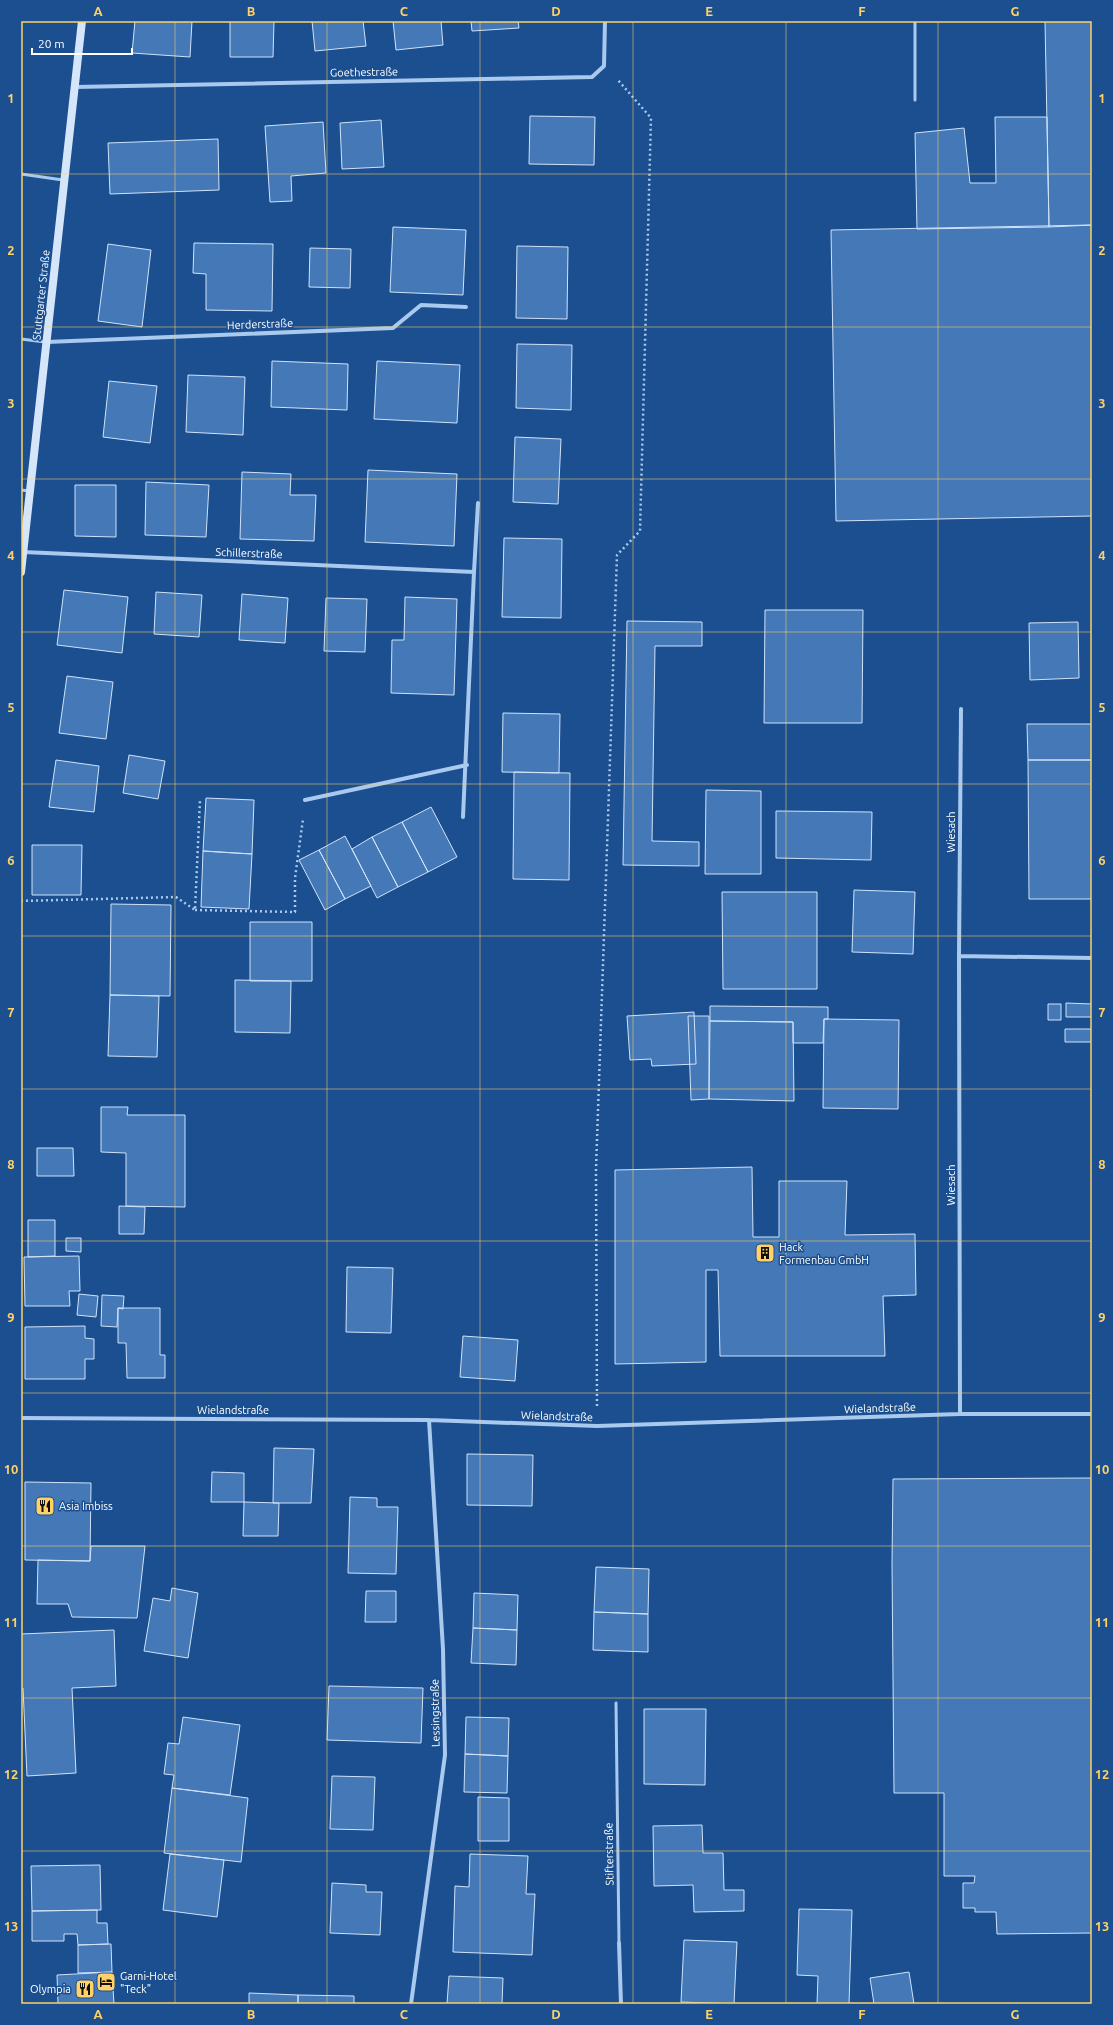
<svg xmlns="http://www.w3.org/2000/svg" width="1113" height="2025" viewBox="0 0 1113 2025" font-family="Ubuntu,sans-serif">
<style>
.building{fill:#4478b7;stroke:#cfe3fa}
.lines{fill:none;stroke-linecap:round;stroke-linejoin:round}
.path{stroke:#a9c9ee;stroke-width:2.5;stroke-dasharray:2 3;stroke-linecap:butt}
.lane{stroke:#a9c9ee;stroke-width:3}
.street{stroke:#a9c9ee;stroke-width:4}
.secondary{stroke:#d6e6fa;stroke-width:8}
.grid{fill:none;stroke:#ffd166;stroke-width:1;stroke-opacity:0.55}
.labels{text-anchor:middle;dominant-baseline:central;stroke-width:3;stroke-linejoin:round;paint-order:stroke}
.street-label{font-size:11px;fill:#fff;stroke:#1b4f8f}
.poi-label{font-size:11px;fill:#fff;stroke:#1b4f8f;text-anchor:start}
.neatline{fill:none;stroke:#ffd166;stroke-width:1.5}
.grid-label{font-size:13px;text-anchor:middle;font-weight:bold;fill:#ffd166}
</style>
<rect width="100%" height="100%" fill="#1b4f8f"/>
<path class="building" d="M135,21H192L190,57L132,53Z
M230,21H274L273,57H230Z
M312,21H363L366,46L315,51Z
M393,21H441L443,45L396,50Z
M471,21H518L519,28L472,31Z
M1045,21H1092V225L1049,227Z
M530,116L595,117L594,165L529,164Z
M995,117H1047L1049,227L917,229L915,133L964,128L970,183H996Z
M381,120L384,167L342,169L340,123Z
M323,122L326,173L291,176L292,201L270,202L265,126Z
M218,139L219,190L110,194L108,143Z
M1092,225V516L836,521L831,230Z
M393,227L466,230L463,295L390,292Z
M194,243L273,244L272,311L206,310V274L193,273Z
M108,244L151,250L142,327L98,321Z
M517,246L568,247L567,319L516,318Z
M310,248L351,249L350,288L309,287Z
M517,344L572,345L571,410L516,408Z
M272,361L348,364L347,410L271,407Z
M377,361L460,365L457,423L374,419Z
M188,375L245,377L243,435L186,432Z
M109,381L157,386L150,443L103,437Z
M515,437L561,439L558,504L513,502Z
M368,470L457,474L454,546L365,542Z
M242,472L291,474L290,495H316L314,541L240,539Z
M146,482L209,485L206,537L145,535Z
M75,485H116V537L75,536Z
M504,538L562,539L561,618L502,617Z
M64,590L128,597L122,653L57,645Z
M156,592L202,595L199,637L154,634Z
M242,594L288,598L285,643L239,640Z
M405,597L457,599L454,695L391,693L392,640H404Z
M326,598L367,599L365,652L324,651Z
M765,610H863L862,723H764Z
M627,621L702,622V646H655L652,841L699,842V866L623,865Z
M1078,622L1079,678L1030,680L1029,623Z
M67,676L113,682L106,739L59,733Z
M503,713L560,714L559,773L502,772Z
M1027,724H1092V760H1028Z
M129,755L165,761L158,799L123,793Z
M56,760L99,766L94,812L49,807Z
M1028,760H1092V899H1029Z
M514,772L570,773L569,880L513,879Z
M706,790L761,791V874H705Z
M206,798L254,800L252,854L203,851Z
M431,807L457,857L428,872L402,822Z
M776,811L872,812L871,860L776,858Z
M402,822L428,872L398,887L372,837Z
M345,836L371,886L345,899L319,850Z
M372,837L398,887L377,898L352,849Z
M32,845H82L81,895H32Z
M319,850L345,899L325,910L299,860Z
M203,851L252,854L249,909L201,907Z
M854,890L915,892L913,954L852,952Z
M722,892H817V989H723Z
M111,904L171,905L170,996L110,995Z
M250,922H312V981H250Z
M235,980L291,981L290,1033L235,1032Z
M110,995L159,996L157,1057L108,1056Z
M1066,1003L1092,1004V1017H1066Z
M1048,1004H1061V1020H1048Z
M710,1006L828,1007V1019H824L823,1043H793V1022L710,1021Z
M694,1012L696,1064L652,1066L651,1059L630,1060L627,1016Z
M688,1016H709V1099L691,1100Z
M824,1019L899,1020L898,1109L823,1108Z
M710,1021L793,1022L794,1101L709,1099Z
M1065,1029H1092V1042H1065Z
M101,1107H128L127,1115H185V1207L126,1206V1153L101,1152Z
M37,1148H73L74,1176H37Z
M752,1167L753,1237H779V1181H847L845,1235L915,1234L916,1295L883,1296L885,1356H720L718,1270H706V1362L615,1364V1170Z
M119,1206L145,1207L144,1234H119Z
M28,1220H55V1256L28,1257Z
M66,1238H81V1252L66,1251Z
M79,1256L80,1291H69L70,1306H25L24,1257Z
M347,1267L393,1268L391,1333L346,1332Z
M79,1294L98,1296L96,1317L77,1315Z
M102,1295L124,1296L123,1309L118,1308L117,1327L101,1326Z
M118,1308H160V1355H165V1378H127L126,1343H118Z
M85,1326V1338L94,1339V1359H85V1379H25V1327Z
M463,1336L518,1340L515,1381L460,1377Z
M274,1448L314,1449L311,1503H273Z
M467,1454L533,1455L532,1506L467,1505Z
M212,1472L244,1473V1502H211Z
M1092,1478V1933L997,1934L996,1912H975V1908H963V1883H974L975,1876H944V1793H894L892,1563L893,1479Z
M25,1482L91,1483L90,1561L25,1560Z
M350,1497L377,1498V1507H398L396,1574L348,1573Z
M244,1502L279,1503L278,1536H243Z
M91,1546H145L137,1618L72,1617L68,1604H37L38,1560L90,1561Z
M596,1567L649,1569L648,1614L594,1612Z
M172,1588L198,1593L188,1658L144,1651L153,1598L170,1601Z
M366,1591H396V1622H365Z
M474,1593L518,1595L517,1630L473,1628Z
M594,1612L648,1614V1652L593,1650Z
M473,1628L517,1630L516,1665L471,1663Z
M114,1630L116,1686L72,1688L76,1773L27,1776L23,1688L21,1689V1634Z
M329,1686L423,1688L421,1743L327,1740Z
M644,1709H706L705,1785L644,1784Z
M183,1717L240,1725L230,1795L172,1788L174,1775L164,1774L168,1743L179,1744Z
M466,1717L509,1718L508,1756L465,1754Z
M465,1754L508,1756L507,1793L464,1792Z
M332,1776L375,1777L373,1830L330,1829Z
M172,1788L248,1798L241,1862L164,1853Z
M478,1797L509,1798V1841H478Z
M702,1825L703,1853H723L724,1890H744V1911L694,1912L693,1885L654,1886L653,1826Z
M170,1854L224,1860L217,1917L163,1910Z
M470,1854L528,1856L526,1894H535L532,1955L453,1952L455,1886L469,1887Z
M100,1865L101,1910L32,1911L31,1866Z
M332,1883L366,1885V1892H382L380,1935L330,1933Z
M799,1909L852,1910L849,2004H817L818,1976L797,1975Z
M97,1910V1923H107L108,1944L78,1945L77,1934H64V1941H32V1911Z
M684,1940L737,1942L734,2004L681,2002Z
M111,1944L112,1972L78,1973V1945Z
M112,1972L114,2004H58L57,1975Z
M909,1972L914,2004H874L870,1978Z
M449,1976L503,1978L502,2004H447Z
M249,1993L298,1995V2004H249Z
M298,1995L354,1996V2004H298Z"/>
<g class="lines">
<path class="path" d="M21,901L176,897L195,910L200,800
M195,910L295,912V878L303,819
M597,1406L596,1169L617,555L640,531L651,118L617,79"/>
<path class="lane" d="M915,100V21
M21,174L63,180
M21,339L45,342
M21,490L29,491
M616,1703L619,1943"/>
<path class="street" d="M75,87L592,77L604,66L605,21
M47,342L393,328L421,305L466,307
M23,552L474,572L463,817
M474,572L478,503
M305,800L467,765
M959,956L961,709
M960,1414L959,956L1092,958
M21,1418L429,1420L597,1426L960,1414H1092
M619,1943L621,2004
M411,2004L445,1755L443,1649L429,1420"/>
<path class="secondary" d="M21,572L82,21"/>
</g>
<path class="grid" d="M175,21V2004M327,21V2004M480,21V2004M633,21V2004M786,21V2004M938,21V2004M21,174H1092M21,327H1092M21,479H1092M21,632H1092M21,784H1092M21,936H1092M21,1089H1092M21,1241H1092M21,1393H1092M21,1546H1092M21,1698H1092M21,1851H1092"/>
<defs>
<symbol id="building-square" viewBox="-11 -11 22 22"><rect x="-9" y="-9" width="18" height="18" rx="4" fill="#ffd166" stroke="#1b4f8f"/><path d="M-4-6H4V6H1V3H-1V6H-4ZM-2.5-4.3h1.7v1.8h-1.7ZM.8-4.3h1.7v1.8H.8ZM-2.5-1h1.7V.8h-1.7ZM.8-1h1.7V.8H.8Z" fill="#111"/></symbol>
<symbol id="restaurant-square" viewBox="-11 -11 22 22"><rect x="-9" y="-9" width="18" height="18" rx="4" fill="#ffd166" stroke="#1b4f8f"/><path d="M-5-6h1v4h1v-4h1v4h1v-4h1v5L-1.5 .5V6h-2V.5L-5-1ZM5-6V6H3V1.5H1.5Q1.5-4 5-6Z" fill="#111"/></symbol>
<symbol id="hotel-square" viewBox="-11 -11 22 22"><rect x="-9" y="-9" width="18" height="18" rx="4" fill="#ffd166" stroke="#1b4f8f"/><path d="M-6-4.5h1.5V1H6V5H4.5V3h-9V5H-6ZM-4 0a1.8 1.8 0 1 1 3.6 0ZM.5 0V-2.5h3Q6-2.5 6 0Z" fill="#111"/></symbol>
</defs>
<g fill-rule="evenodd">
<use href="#building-square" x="754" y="1242" width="22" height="22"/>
<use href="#restaurant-square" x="34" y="1495" width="22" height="22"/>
<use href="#hotel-square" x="95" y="1971" width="22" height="22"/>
<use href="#restaurant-square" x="74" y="1978" width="22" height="22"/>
</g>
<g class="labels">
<g class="street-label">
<text transform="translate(364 72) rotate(-1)">Goethestraße</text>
<text transform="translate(41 295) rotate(-84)">Stuttgarter Straße</text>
<text transform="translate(260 324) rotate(-2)">Herderstraße</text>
<text transform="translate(249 553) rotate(2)">Schillerstraße</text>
<text transform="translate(951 832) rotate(-90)">Wiesach</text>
<text transform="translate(951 1185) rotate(-90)">Wiesach</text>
<text transform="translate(880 1408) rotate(-2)">Wielandstraße</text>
<text x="233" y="1410">Wielandstraße</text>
<text transform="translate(557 1416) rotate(2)">Wielandstraße</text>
<text transform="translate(435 1713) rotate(-91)">Lessingstraße</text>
<text transform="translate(609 1854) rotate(-91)">Stifterstraße</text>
</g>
<g class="poi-label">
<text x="779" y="1247">Hack<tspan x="779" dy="13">Formenbau GmbH</tspan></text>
<text x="59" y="1506">Asia Imbiss</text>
<text x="120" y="1976">Garni-Hotel<tspan x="120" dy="13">"Teck"</tspan></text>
<text x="71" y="1989" text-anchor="end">Olympia</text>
</g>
</g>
<rect width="1113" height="2025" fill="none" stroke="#1b4f8f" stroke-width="44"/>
<path d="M32 48v6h100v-6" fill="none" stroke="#ffffff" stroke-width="2"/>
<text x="38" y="48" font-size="12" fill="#ffffff" stroke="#1b4f8f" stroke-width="3" paint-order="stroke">20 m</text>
<rect x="22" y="22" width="1069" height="1981" class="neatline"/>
<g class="grid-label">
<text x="98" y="16">A</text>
<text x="251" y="16">B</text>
<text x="404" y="16">C</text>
<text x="556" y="16">D</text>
<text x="709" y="16">E</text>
<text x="862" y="16">F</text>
<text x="1015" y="16">G</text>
<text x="11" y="103">1</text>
<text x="1102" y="103">1</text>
<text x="11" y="255">2</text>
<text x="1102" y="255">2</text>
<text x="11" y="408">3</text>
<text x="1102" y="408">3</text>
<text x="11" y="560">4</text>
<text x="1102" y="560">4</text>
<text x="11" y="712">5</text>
<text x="1102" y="712">5</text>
<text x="11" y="865">6</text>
<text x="1102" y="865">6</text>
<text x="11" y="1017">7</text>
<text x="1102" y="1017">7</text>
<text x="11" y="1169">8</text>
<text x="1102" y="1169">8</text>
<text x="11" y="1322">9</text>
<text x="1102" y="1322">9</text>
<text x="11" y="1474">10</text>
<text x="1102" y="1474">10</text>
<text x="11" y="1627">11</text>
<text x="1102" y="1627">11</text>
<text x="11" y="1779">12</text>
<text x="1102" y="1779">12</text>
<text x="11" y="1931">13</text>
<text x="1102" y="1931">13</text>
<text x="98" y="2019">A</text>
<text x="251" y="2019">B</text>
<text x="404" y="2019">C</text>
<text x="556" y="2019">D</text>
<text x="709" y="2019">E</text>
<text x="862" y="2019">F</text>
<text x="1015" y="2019">G</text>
</g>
</svg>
